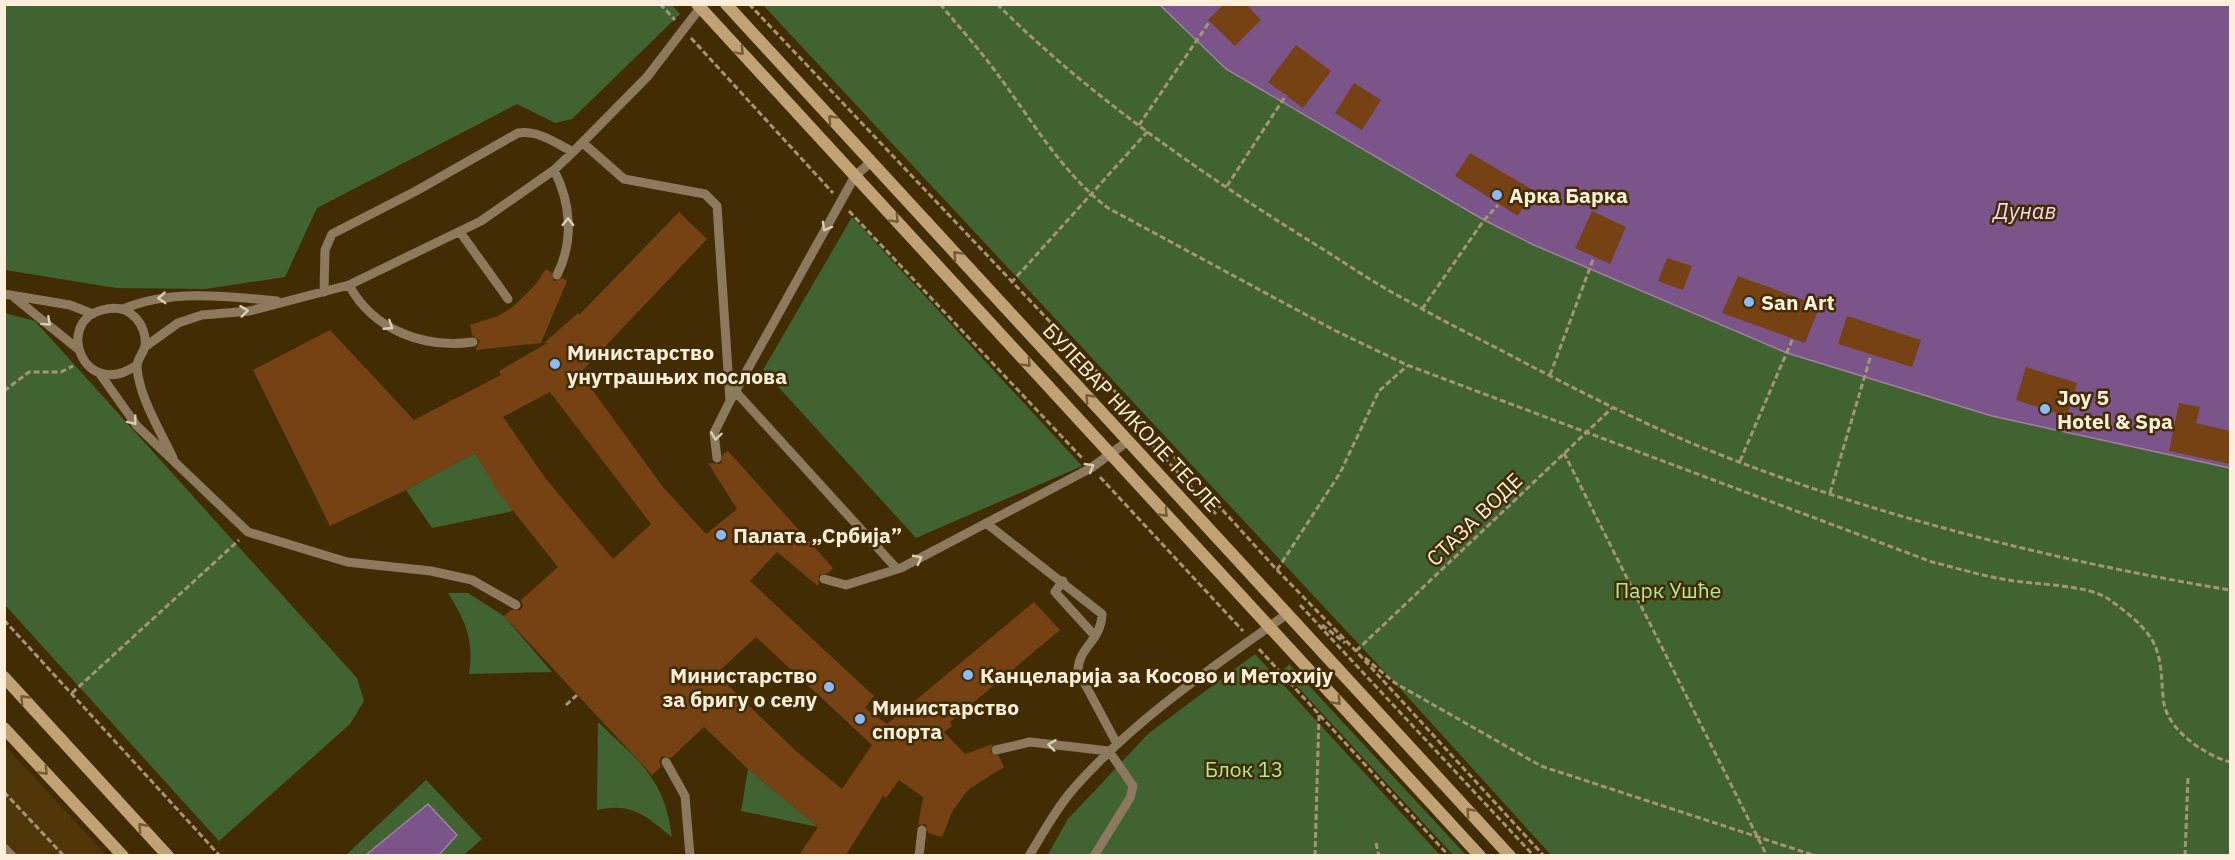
<svg xmlns="http://www.w3.org/2000/svg" width="2235" height="860" viewBox="0 0 2235 860" font-family="'IBM Plex Sans',sans-serif">
<style>
.built{fill:#503709}
.green{fill:#406331}
.water{fill:#7b5489;stroke:#a282a2;stroke-width:1.5}
.building{fill:#764214;fill-rule:evenodd}
.lines{fill:none;stroke-linecap:round;stroke-linejoin:round}
.path{stroke:#a59476;stroke-width:3;stroke-dasharray:6 3;stroke-linecap:butt}
.lane{stroke:#8c795e;stroke-width:9}
.secondary{stroke:#c0a275;stroke-width:12}
.oneway{stroke:#745b31}
.oneway2{stroke:#dbccb6}
.poi-dot{fill:#8bbafc;stroke:#422c03;stroke-width:2}
.labels{text-anchor:middle;dominant-baseline:central;stroke-width:5;stroke-linejoin:round;paint-order:stroke}
.poi-label{font-size:21px;font-weight:bold;fill:#fdefdb;stroke:#422c03;text-anchor:start}
.street-label{font-size:21px;fill:#fdefdb;stroke:#422c03}
.park-label{font-size:21px;fill:#afe998;stroke:#422c03}
.water-label{font-size:22px;font-style:italic;fill:#efd8f7;stroke:#422c03}
</style>
<rect width="100%" height="100%" fill="#422c03"/>
<path class="built" d="M5,746L106,855H5Z"/>
<path class="green" d="M672,5L680,14L572,119L555,123L517,104L317,208L285,277L205,289L116,288L5,270V5Z
M763,5H1160L1226,69L1484,220L1534,245L1787,353L1992,416L2230,468V855H1551L1395,683Z
M852,217L1082,466L916,538L763,370Z
M5,313L35,321L357,678L364,701L350,724L219,841L5,605Z
M475,453L513,511L432,528L406,490Z
M448,593H468L504,616L552,672L469,674C474,639 466,622 448,593Z
M1255,654L1440,855L1047,856L1068,819L1149,733Z
M1289,664L1466,855H1453L1283,671Z
M598,722C639,762 664,776 672,837C645,816 633,802 597,810Z
M748,769L818,827L741,811Z
M426,780L482,839L464,855L345,856Z"/>
<path class="water" d="M1160,5H2230V468L1992,416L1787,353L1534,245L1484,220L1226,69Z
M428,804L457,835L439,855H366Z"/>
<path class="building" d="M1224,4H1246L1261,20L1235,46L1208,20Z
M1296,45L1331,71L1303,108L1268,82Z
M1354,83L1381,100L1362,130L1335,113Z
M1470,153L1533,190L1518,216L1455,176Z
M1592,211L1626,227L1610,264L1575,248Z
M679,212L707,239L580,373L663,487L706,534L737,509L708,463L721,464L723,454L728,451L833,568L829,573L819,575L818,586L777,552L750,581L874,696L865,708L887,724L1034,602L1060,630L950,722L952,726L944,732L965,754L993,744L990,752L999,756L1004,767L969,789L953,810L942,837L928,833L926,824L918,825L923,797L899,780L886,798L883,796L846,855H799L818,827L748,769L704,727L671,758L662,756L659,761L661,767L652,775L504,616L511,610H520L523,606L521,600L558,567L498,492L475,453L406,490L330,526L253,370L330,330L414,420L501,375L499,371L549,342L544,343L578,313L579,315ZM550,392L651,524L613,559L546,479L503,417ZM756,637L872,745L842,789L797,752L716,674Z
M1667,258L1692,266L1683,290L1658,281Z
M546,269L551,272L554,281L563,278L567,281L541,343L475,350L480,341L472,335L470,325L498,316L514,306L536,284Z
M1738,276L1820,306L1805,343L1722,313Z
M1847,316L1921,340L1912,367L1838,344Z
M2026,367L2077,383L2067,416L2016,400Z
M2179,403L2200,407L2196,423L2230,431V464L2169,451Z"/>
<g class="lines">
<path class="path" d="M660,4L675,20
M749,4L1090,364L1277,570L1356,651L1544,856
M940,4C959,27 979,49 996,72C1031,119 1061,172 1108,208L1336,331L1407,365L1932,562C1957,568 1982,576 2008,580C2036,585 2088,584 2110,600C2125,611 2148,628 2155,646C2163,664 2161,685 2164,704C2170,732 2205,755 2230,762
M997,4C1090,97 1202,174 1313,243C1344,262 1375,284 1408,301C1448,324 1490,344 1531,366C1587,395 1642,423 1701,447C1865,514 2055,561 2230,590
M691,38L833,193
M1139,125L1210,21
M1227,186L1286,95
M849,211L1083,459
M1011,283L1148,131
M1422,309L1484,220L1498,205
M1550,375L1594,257
M4,391L29,372H61L73,366
M1115,404L1216,514
M1564,453L1767,856
M1740,461L1793,338
M1100,477L1243,631
M1830,493L1871,355
M1277,570L1340,473L1379,391L1407,366
M1300,605L1534,856
M4,620L220,856
M1322,625L1345,643
M1259,649L1449,856
M1356,651L1612,408
M1365,658L1395,683L1541,766L1816,856
M72,693L239,540
M566,705L577,695
M4,792L64,856
M1376,843L1379,856
M1315,856L1319,714
M2185,856L2188,777"/>
<path class="lane" d="M583,143L624,179L705,194L717,206L730,401
M554,170C571,203 574,241 557,275
M460,232L508,299
M349,285C373,330 424,349 473,342
M324,292L325,250L332,234L416,191L518,133C538,130 556,143 573,152
M4,294L70,305L93,314
M15,298L78,349
M123,309C169,289 227,296 277,301
M146,346L178,323L202,315L250,311L349,285L481,221L554,170L573,152L647,77L703,4
M137,365C84,402 54,322 102,310C109,308 117,307 125,310C133,314 140,321 143,330C151,352 136,355 137,368C140,399 160,430 173,458
M100,374L137,426L248,532L347,562L431,571L472,580L516,605
M735,391L897,569
M717,458L714,433L730,401L855,176L871,162
M986,523L1102,614C1101,642 1078,647 1078,671L1117,744
M824,579L846,585L901,568L1091,468L1128,441
M1063,581L1055,592L1095,636
M996,750L1030,742L1109,751L1133,786L1130,798L1094,856
M666,762L685,796L690,856
M4,848L12,856
M919,856L922,830
M1029,856C1043,833 1057,807 1075,787C1136,718 1213,667 1287,614"/>
<path class="secondary" d="M697,4L1480,856
M726,4L1510,856
M4,677L168,856
M4,728L123,856"/>
</g>
<defs><path id="oneway-chevron" d="M-2-3.5L2.5 0L-2 3.5" fill="none" stroke-width="1.6" stroke-linecap="round" stroke-linejoin="round" transform="scale(1.5)"/></defs>
<g class="oneway">
<use href="#oneway-chevron" transform="translate(740 51) rotate(47)"/>
<use href="#oneway-chevron" transform="translate(832 119) rotate(-133)"/>
<use href="#oneway-chevron" transform="translate(895 219) rotate(47)"/>
<use href="#oneway-chevron" transform="translate(957 255) rotate(-133)"/>
<use href="#oneway-chevron" transform="translate(1027 363) rotate(47)"/>
<use href="#oneway-chevron" transform="translate(1089 398) rotate(-133)"/>
<use href="#oneway-chevron" transform="translate(1164 513) rotate(47)"/>
<use href="#oneway-chevron" transform="translate(24 699) rotate(-133)"/>
<use href="#oneway-chevron" transform="translate(1337 701) rotate(47)"/>
<use href="#oneway-chevron" transform="translate(44 771) rotate(47)"/>
<use href="#oneway-chevron" transform="translate(1470 812) rotate(-133)"/>
<use href="#oneway-chevron" transform="translate(142 827) rotate(-132)"/>
</g>
<g class="oneway2">
<use href="#oneway-chevron" transform="translate(568 222) rotate(-90)"/>
<use href="#oneway-chevron" transform="translate(826 227) rotate(119)"/>
<use href="#oneway-chevron" transform="translate(162 298) rotate(176)"/>
<use href="#oneway-chevron" transform="translate(244 311) rotate(-7)"/>
<use href="#oneway-chevron" transform="translate(47 322) rotate(42)"/>
<use href="#oneway-chevron" transform="translate(389 326) rotate(33)"/>
<use href="#oneway-chevron" transform="translate(133 421) rotate(52)"/>
<use href="#oneway-chevron" transform="translate(716 436) rotate(98)"/>
<use href="#oneway-chevron" transform="translate(1090 467) rotate(-31)"/>
<use href="#oneway-chevron" transform="translate(918 559) rotate(-28)"/>
<use href="#oneway-chevron" transform="translate(1052 745) rotate(-173)"/>
</g>
<g class="poi-dot">
<circle cx="1497" cy="195" r="6"/>
<circle cx="1749" cy="302" r="6"/>
<circle cx="555" cy="364" r="6"/>
<circle cx="2045" cy="409" r="6"/>
<circle cx="721" cy="535" r="6"/>
<circle cx="968" cy="675" r="6"/>
<circle cx="829" cy="687" r="6"/>
<circle cx="860" cy="719" r="6"/>
</g>
<g class="labels">
<g class="poi-label">
<text x="1509" y="195">Арка Барка</text>
<text x="1761" y="302">San Art</text>
<text x="567" y="352">Министарство<tspan x="567" dy="24">унутрашњих послова</tspan></text>
<text x="2057" y="397">Joy 5<tspan x="2057" dy="24">Hotel &amp; Spa</tspan></text>
<text x="733" y="535">Палата „Србија”</text>
<text x="817" y="675" text-anchor="end">Министарство<tspan x="817" dy="24">за бригу о селу</tspan></text>
<text x="980" y="675">Канцеларија за Косово и Метохију</text>
<text x="872" y="707">Министарство<tspan x="872" dy="24">спорта</tspan></text>
</g>
<g class="street-label">
<text transform="translate(1132 417) rotate(47)">БУЛЕВАР НИКОЛЕ ТЕСЛЕ</text>
<text transform="translate(1474 519) rotate(-44)">СТАЗА ВОДЕ</text>
</g>
<g class="park-label">
<text x="1668" y="590">Парк Ушће</text>
<text x="1244" y="769">Блок 13</text>
</g>
<g class="water-label">
<text x="2025" y="210">Дунав</text>
</g>
</g>
<rect width="2235" height="860" fill="none" stroke="#fdefdb" stroke-width="12"/>
</svg>
